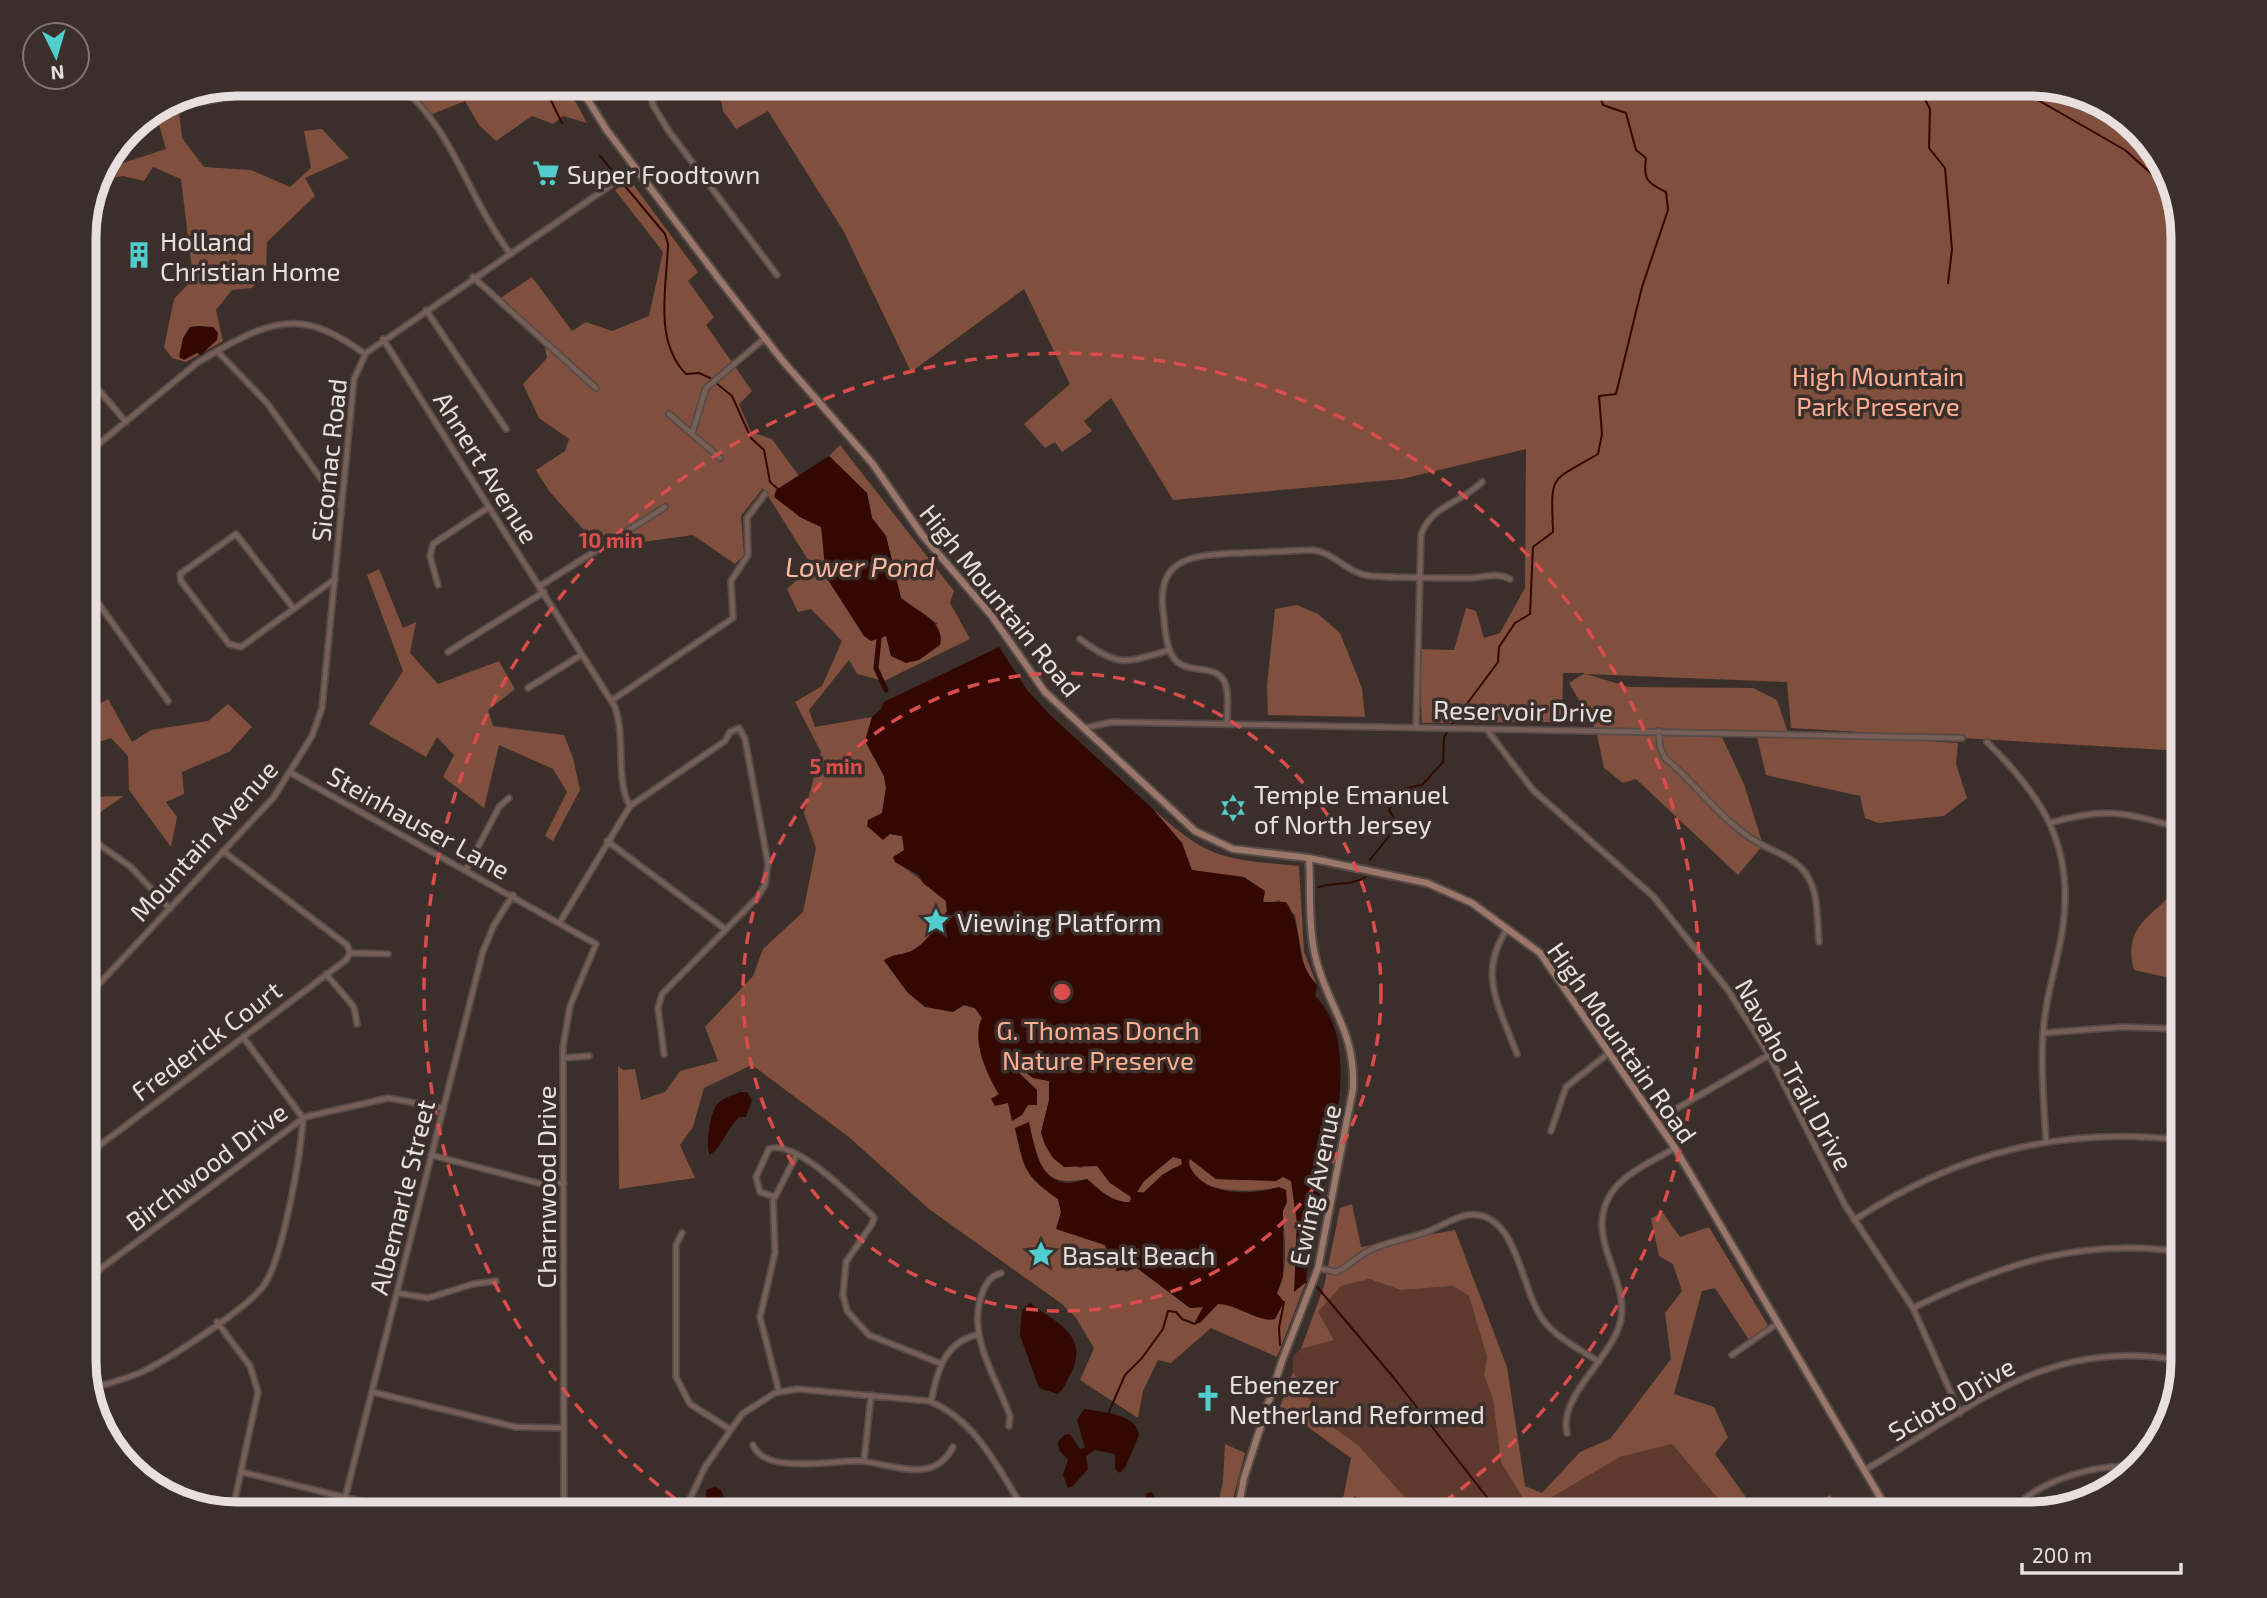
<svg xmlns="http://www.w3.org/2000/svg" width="2267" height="1598" viewBox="0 0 2267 1598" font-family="'Exo 2',sans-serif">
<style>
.green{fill:#5d3a2d}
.forest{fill:#804f3d}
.water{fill:#320800;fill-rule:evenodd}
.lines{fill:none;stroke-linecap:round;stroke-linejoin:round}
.stream{stroke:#320800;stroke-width:2}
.canal{stroke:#320800;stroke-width:5}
.street-casing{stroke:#574b48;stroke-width:8}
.secondary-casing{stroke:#574b48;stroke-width:10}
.street{stroke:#765f56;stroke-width:4.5}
.secondary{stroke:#9b776a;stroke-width:6}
.ring{fill:none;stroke:#da4d4c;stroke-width:3.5;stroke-dasharray:12 9}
.labels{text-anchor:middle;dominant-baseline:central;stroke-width:7;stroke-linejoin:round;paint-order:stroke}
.poi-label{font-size:26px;fill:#e8e0de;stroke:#3b2f2b;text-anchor:start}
.park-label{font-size:26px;fill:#feae91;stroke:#3b2f2b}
.street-label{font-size:26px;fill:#e8e0de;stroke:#3b2f2b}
.water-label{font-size:28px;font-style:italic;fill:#fbbaa3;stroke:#3b2f2b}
.rim{fill:none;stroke:#e8e0de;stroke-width:9}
.centre{fill:#da4d4c;stroke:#3b2f2b;stroke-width:3.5}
.ring-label{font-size:21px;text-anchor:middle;font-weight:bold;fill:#da4d4c;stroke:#3b2f2b;stroke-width:7;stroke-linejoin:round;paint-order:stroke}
</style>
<rect width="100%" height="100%" fill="#3b2f2b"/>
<path class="green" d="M1369,1279L1401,1290L1453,1286L1469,1296L1487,1357L1484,1375L1493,1399L1499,1427L1530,1510L1620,1457L1672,1444L1731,1514H1426L1412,1505L1359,1446L1321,1418L1293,1372V1356L1301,1349L1334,1340L1317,1312L1341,1286Z"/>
<path class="forest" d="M397,84H528L537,97L569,90L587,123L563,116L553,124L532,116L496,141L479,125L465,101L428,116Z
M718,84H2030L2115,110L2167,169L2183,236V751L1791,728L1787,682L1586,674L1629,687L1753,688L1777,700L1788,733L1958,743L1956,764L1967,798L1944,816L1878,823L1865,818L1860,796L1766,775L1756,733H1720L1744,784L1763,845L1738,875L1636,779L1623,783L1604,768L1596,730L1569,683L1585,673H1563L1562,722L1422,723L1418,649L1454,650L1466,608L1476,611L1484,638L1500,633L1525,588L1526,449L1402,479L1173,500L1111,398L1084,421L1092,431L1062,452L1055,442L1045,448L1024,424L1070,384L1024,289L911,372L844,232L768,111L736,129L723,111Z
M159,109L179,112L182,138L204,167L251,170L290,187L311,168L304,131L322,129L349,158L305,178L315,196L267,242L266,271L252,288L232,290L216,310L223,341L186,362L172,358L164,347L174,299L193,279L181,179L153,167L144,181L123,176L95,181L101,170L166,149L155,111Z
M630,180L698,272L688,281L714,317L706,325L752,391L739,404L751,432L772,439L799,476L782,488L800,517L821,527L847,606L864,636L879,639L886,636L888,641L938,624L901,598L886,536L872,518L867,493L829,456L840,445L954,591L950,603L970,639L884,681L857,674L849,660L809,710L815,727L872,717L865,741L884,776L886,788L882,813L875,818L890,834L902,836L905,851L895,862C915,873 928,887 946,901L947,911C938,924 925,946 909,952C899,956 894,953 884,961L908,993L975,1008L982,1018C971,1040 987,1074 999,1095L991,1100L1037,1090L1019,1073L1021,1069L1033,1078L1049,1081V1100L1041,1133L1080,1168L1089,1164L1097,1166L1111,1183L1131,1197L1130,1202C1113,1203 1099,1190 1087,1179C1036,1189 1041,1159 1028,1123L1015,1129C1024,1169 1024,1175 1058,1199L1061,1212L1057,1229L1105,1245L1109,1254L1126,1272L1137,1268L1190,1308L1204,1307L1195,1323L1218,1304H1230L1254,1314C1261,1308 1269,1302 1275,1295C1292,1276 1283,1213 1279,1187C1258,1193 1182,1196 1190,1159L1216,1179L1276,1181L1283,1176L1291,1181L1297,1222L1295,1290L1306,1282L1277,1357L1211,1328L1171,1363L1158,1360L1143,1391L1138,1418L1080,1380L1094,1348L1076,1318L1062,1304L929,1209L850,1138L752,1065L704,1088L693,1127L680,1145L695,1178L619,1189L618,1066L623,1070L635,1069L641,1100L665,1092L680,1071L718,1061L705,1027L753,976L763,949L803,912L816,848L804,813L821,752L795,702L822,686L842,641L811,609L798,612L787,589L812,566L763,488L741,516L744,555L735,564L693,535L600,548L549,491L536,470L565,451L569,439L539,418L523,384L547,358L544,343L499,299L532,277L572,331L586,322L612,331L649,316L663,252L615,190Z
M379,569L403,628L416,622L410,653L438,684L499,661L515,689L488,710L493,726L564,735L573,758L580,790L553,841L545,836L567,792L553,769L499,745L484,808L443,777L454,755L437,737L426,757L369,724L403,671L367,575Z
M1297,605L1318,614L1340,633L1362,688L1365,717L1268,715L1267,685L1275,609Z
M108,699L132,742L151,730L208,721L228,704L252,727L229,752L182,772L184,794L166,802L177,817L171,847L129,790L128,756L111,738L84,747V712Z
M124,796L84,823V797Z
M1152,808C1209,860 1223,859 1299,866L1304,952L1317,985L1305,972L1295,915L1279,900L1269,904L1213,874L1191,870L1182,843Z
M2168,898L2183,902V981L2134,970C2124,933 2143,921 2168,898Z
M1173,1157L1182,1159V1165L1171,1169L1144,1192H1137L1144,1181Z
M1352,1204L1361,1247L1455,1230L1507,1367L1525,1486L1542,1493L1580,1452L1610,1439L1671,1359L1665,1313L1682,1291L1673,1264L1659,1256L1651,1218L1663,1213L1680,1237L1709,1227L1769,1327L1749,1340L1715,1288L1702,1291L1674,1394L1714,1407L1728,1437L1715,1454L1758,1514H1731L1672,1444L1620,1457L1530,1510L1501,1462L1493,1399L1484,1375L1487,1357L1469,1296L1453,1286L1401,1290L1369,1279L1341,1286L1318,1312L1334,1340L1301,1349L1324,1286L1340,1208Z
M1293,1372L1321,1418L1359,1446L1412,1505L1408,1512L1354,1496L1350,1514H1340L1351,1458L1280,1407Z
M1225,1444L1245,1453L1229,1514H1216L1223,1481Z
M1830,1495L1840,1514H1796Z
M946,1498L972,1503L996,1514H925L934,1502Z"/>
<path class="water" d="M198,326L213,327L218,333L217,340L201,355L197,353L184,360L179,357L183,338L190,327Z
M829,456L867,493L872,518L886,536L901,598C917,612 946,621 940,645L919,660L906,663L891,656L886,636L871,641L864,636L826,577L821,527L800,517L774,497L776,490Z
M999,647L1027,690L1050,715L1152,808L1182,843L1192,870L1244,877L1265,891L1263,902H1286C1305,929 1292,958 1317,985L1315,996C1376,1055 1309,1206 1306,1282L1294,1292L1297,1222L1291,1181L1283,1177L1276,1181L1216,1179L1190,1159L1188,1162C1200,1197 1250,1196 1279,1187L1286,1190L1287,1202L1283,1211V1276L1277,1293L1284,1302L1275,1319C1261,1324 1237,1304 1218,1304L1200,1323L1194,1324L1203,1307L1190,1308L1137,1268L1116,1271L1118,1262L1109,1254L1105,1245L1056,1229L1061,1212L1058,1199C1023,1174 1025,1170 1015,1128L1029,1122C1034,1144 1037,1178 1065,1183C1071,1184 1081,1181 1087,1179C1099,1190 1113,1203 1130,1202L1131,1197L1110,1183L1097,1166L1064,1167L1053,1158L1045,1145L1041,1133L1049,1100V1081L1033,1078L1021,1069L1019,1073L1037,1090V1105H1028L1022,1115L1012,1121L1008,1103L995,1106L991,1099L999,1094C987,1074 971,1040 982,1018L975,1008L964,1005L953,1012L925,1007L908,993L884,960C894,954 899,955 909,952C925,946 938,924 947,911L946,901L923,883L919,875L895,862L893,857L904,850L902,836L890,834L883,840L867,826L868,820L882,813L886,788L884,776L865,741L872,717L881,709L884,702ZM1173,1157L1181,1159L1182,1164L1162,1175L1143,1193L1137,1192L1144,1181Z
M740,1092H747L752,1100L746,1117H739C727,1128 723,1146 710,1155C705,1149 710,1113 716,1106C721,1098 732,1096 740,1092Z
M1030,1303C1056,1323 1091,1335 1070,1375C1066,1382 1064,1389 1058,1394L1039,1388L1020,1335L1022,1310Z
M1084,1409C1102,1412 1137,1414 1139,1435L1126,1466L1120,1473L1115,1469V1454L1095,1450L1086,1456L1088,1469L1073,1486L1068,1488L1063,1475L1068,1460L1059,1450L1058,1442L1064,1435L1070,1434L1080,1449L1085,1448L1077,1420Z
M715,1487L720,1489C726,1499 725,1505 719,1514L711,1511L706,1506V1490Z
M1152,1492L1164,1514H1140L1147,1493Z
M813,1498L820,1503L850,1502L879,1513L910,1514H804L805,1506Z"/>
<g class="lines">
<path class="stream" d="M543,84L562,123
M1561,84L1562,92L1572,95L1582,84
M1917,84L1930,109L1929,148L1945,168L1952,249L1948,283
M2010,84L2125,150L2154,176L2171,185
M600,156L665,234L668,244C667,286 653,340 686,374L699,373L710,378L732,396L751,438L764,450L770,482L778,489
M1370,860L1398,825L1389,810L1403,789L1422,785L1443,762L1444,738L1449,728L1498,662L1499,647L1515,623L1530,614L1533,547L1553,532C1551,472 1549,483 1598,454L1602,434L1599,396L1616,394L1642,287L1668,210L1666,192C1647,183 1643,179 1646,158L1636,150L1626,113L1603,105L1597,87L1588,84
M1318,887C1335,882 1351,886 1365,877
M1306,1282L1318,1288L1394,1378L1500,1514
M1280,1345L1279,1328L1284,1302
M1108,1414L1125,1375L1142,1358L1163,1329L1168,1311L1176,1312L1182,1319L1195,1324"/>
<path class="canal" d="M879,639L876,668L886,690"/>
<defs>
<path id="street" d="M398,84C454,129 468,199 510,253
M649,84L653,105L668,130L777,275
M168,103H196L303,84
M473,277L596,388
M426,310L506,429
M383,339L615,707C626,738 615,781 630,806
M217,351C278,316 307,312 365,354
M84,382L98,389L126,422
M669,414L692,434
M84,456L197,363L217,351L267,403L341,507
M720,458L692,434L706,388L765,338
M84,583L168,701
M438,585L430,556L433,544L489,507
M540,586L665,507
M294,609L236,534L180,574L181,581L229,644L241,647L335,579
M1080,639C1120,668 1124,663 1170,650
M448,652L544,592
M528,688L581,655
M611,701L733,618L731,581L748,555L747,518L765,494
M1227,724C1227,712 1229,698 1226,686C1219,660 1185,677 1173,657C1165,645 1165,625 1163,610C1156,553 1201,555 1243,553C1266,552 1290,551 1313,550C1335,553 1348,574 1371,576C1403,578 1436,578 1468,578C1483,578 1496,572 1510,579
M1416,727L1421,535C1430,506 1463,502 1482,482
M1084,728L1112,722L1962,738
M1487,730L1533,790L1653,896L1728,990L1769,1055L1845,1205L1913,1308L1960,1413
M1659,731L1660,747L1665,758C1697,784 1721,821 1757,842C1773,852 1795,857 1806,874C1819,892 1817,920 1819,942
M1987,742C2042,796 2074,845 2063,926C2059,956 2049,985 2045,1015C2039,1057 2044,1100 2046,1142
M84,758H91
M291,773L596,944L570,1006L563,1047L564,1514
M2050,823C2107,806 2127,813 2183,829
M87,836L131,867L170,909
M607,841L725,929
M223,851L347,945L350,953L388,954
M466,870L499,807L509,798
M560,922L630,806L725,741L730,732L739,728L745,739L768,864L765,885L757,898L662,994L658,1008L664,1054
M1508,928C1476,973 1500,1008 1517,1054
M326,974L354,1007L357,1024
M84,1000L274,797L312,736L322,708L354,379L366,353L636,168
M2043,1033L2122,1027L2183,1029
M563,1058L589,1056
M1657,1120L1769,1055
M1551,1131L1566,1087L1610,1052
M431,1155L538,1183H564
M796,1156L775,1197L760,1192L756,1177L769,1149C794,1138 852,1197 871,1214L874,1218L872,1224L846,1262L843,1295L847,1311L869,1335L942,1364
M84,1157L346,960L350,953
M773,1197L775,1253L760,1317L779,1392
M1854,1220C1958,1153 2059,1126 2183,1140
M682,1233L676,1245V1377L690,1404L731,1430
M1318,1268L1336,1272C1348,1267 1357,1257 1368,1251C1387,1241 1409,1239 1429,1231C1442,1226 1454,1217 1468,1215C1518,1209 1520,1291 1544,1321C1558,1339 1580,1349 1599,1362
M1001,1273C991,1276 987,1282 983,1291C965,1335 996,1376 1010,1416L1009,1426
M84,1281L305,1117L388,1098L443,1108
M397,1293L428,1298L473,1284L496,1281
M1913,1308C2002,1264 2081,1237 2183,1252
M217,1322L250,1366L258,1392L232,1513
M1732,1355L1778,1323
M90,1389C108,1383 128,1379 146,1370C173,1356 248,1308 264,1285C283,1258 301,1153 303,1118L243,1037
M372,1392L516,1427L564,1428
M931,1402C937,1372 944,1342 977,1335
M1567,1433C1558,1395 1614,1357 1621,1319C1628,1277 1587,1240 1608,1199C1620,1174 1652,1162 1675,1148
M753,1445C764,1475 833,1460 859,1461C889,1462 933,1487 953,1447
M864,1461L871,1395
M1865,1470C1974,1407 2048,1335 2183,1361
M242,1472L412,1514
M341,1514L483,951L494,925L513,895
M683,1514L705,1467L742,1414L775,1393L797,1389L929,1401C979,1422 998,1470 1027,1514
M2011,1514C2029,1483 2099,1462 2134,1467"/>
<path id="secondary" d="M578,84L606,129L719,279L782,360L872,463L923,536L991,615L1045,692L1195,831L1233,849L1309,858L1427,883L1472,903L1540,953L1675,1148L1890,1514
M1237,1514L1244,1478L1282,1361L1318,1268L1353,1089C1356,1029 1326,1005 1315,955C1308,924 1311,889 1309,858"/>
</defs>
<use href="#street" class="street-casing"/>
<use href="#secondary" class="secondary-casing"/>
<use href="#street" class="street"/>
<use href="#secondary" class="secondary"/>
</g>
<g class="ring">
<circle cx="1062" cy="992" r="319"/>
<path d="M692 1511A638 638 0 1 1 1432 1511"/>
</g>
<defs>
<symbol id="supermarket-bare" viewBox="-9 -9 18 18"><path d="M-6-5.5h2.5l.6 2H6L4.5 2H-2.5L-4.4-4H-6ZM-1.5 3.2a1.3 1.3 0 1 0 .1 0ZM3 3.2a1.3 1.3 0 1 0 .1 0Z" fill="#52cdcd" stroke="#3b2f2b" stroke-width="2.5" paint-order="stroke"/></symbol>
<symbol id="building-bare" viewBox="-9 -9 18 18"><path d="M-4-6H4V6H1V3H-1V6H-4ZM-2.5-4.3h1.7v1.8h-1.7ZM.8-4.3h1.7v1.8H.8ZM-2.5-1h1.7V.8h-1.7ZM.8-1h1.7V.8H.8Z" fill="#52cdcd" stroke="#3b2f2b" stroke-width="2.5" paint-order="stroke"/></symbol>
<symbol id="synagogue-bare" viewBox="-9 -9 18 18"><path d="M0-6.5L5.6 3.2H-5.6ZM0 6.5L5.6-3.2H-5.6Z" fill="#52cdcd" stroke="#3b2f2b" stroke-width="2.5" paint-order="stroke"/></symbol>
<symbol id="sight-bare" viewBox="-9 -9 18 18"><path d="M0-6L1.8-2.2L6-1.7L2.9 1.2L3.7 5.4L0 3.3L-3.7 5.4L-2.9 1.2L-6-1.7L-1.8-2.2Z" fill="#52cdcd" stroke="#3b2f2b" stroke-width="2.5" paint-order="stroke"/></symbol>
<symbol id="church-bare" viewBox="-9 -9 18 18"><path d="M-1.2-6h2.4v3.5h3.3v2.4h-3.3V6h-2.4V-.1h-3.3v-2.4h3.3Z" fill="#52cdcd" stroke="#3b2f2b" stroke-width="2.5" paint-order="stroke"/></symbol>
</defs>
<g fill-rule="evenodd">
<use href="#supermarket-bare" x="527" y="154" width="38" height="38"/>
<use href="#building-bare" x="120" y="236" width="38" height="38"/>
<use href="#synagogue-bare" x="1214" y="789" width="38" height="38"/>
<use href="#sight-bare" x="917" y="902" width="38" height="38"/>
<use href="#sight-bare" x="1022" y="1235" width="38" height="38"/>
<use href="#church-bare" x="1189" y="1379" width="38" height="38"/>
</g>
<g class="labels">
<g class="poi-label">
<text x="567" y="173">Super Foodtown</text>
<text x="160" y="240">Holland<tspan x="160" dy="30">Christian Home</tspan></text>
<text x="1254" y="793">Temple Emanuel<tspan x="1254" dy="30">of North Jersey</tspan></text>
<text x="957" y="921">Viewing Platform</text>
<text x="1062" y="1254">Basalt Beach</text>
<text x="1229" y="1383">Ebenezer<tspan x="1229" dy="30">Netherland Reformed</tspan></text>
</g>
<g class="park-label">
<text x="1878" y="375">High Mountain<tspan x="1878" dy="30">Park Preserve</tspan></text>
<text x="1098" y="1029">G. Thomas Donch<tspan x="1098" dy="30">Nature Preserve</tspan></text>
</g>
<g class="street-label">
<text transform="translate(328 460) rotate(-84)">Sicomac Road</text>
<text transform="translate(487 467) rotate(58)">Ahnert Avenue</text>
<text transform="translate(1001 600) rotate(51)">High Mountain Road</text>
<text transform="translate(1523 710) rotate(1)">Reservoir Drive</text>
<text transform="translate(419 822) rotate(29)">Steinhauser Lane</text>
<text transform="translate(203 840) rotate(-48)">Mountain Avenue</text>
<text transform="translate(206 1040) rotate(-37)">Frederick Court</text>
<text transform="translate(1623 1042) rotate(55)">High Mountain Road</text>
<text transform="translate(1795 1074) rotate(61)">Navaho Trail Drive</text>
<text transform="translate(206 1166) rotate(-37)">Birchwood Drive</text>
<text transform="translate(1314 1185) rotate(-78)">Ewing Avenue</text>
<text transform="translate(545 1187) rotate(-90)">Charnwood Drive</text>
<text transform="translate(401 1197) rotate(-76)">Albemarle Street</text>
<text transform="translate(1951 1398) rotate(-30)">Scioto Drive</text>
</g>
<g class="water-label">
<text x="860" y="566">Lower Pond</text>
</g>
</g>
<path d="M0 0H2267V1598H0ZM237 96H2030A141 141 0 0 1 2171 237V1361A141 141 0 0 1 2030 1502H237A141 141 0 0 1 96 1361V237A141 141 0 0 1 237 96Z" fill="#3b2f2b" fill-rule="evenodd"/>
<path class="rim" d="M237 96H2030A141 141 0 0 1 2171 237V1361A141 141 0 0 1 2030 1502H237A141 141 0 0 1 96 1361V237A141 141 0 0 1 237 96Z"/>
<circle cx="1062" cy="992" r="10" class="centre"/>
<g class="ring-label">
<text x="611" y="548">10 min</text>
<text x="836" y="774">5 min</text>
</g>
<g transform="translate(56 56) rotate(175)"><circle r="33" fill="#3b2f2b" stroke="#807673" stroke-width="2"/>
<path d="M0-5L12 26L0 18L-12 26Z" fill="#52cdcd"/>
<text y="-10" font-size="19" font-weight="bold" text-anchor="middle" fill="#e8e0de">N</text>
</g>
<path d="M2022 1563v10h159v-10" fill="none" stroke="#e8e0de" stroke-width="3.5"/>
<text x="2032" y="1563" font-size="21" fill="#e8e0de" stroke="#3b2f2b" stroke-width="5" paint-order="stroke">200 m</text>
</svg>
